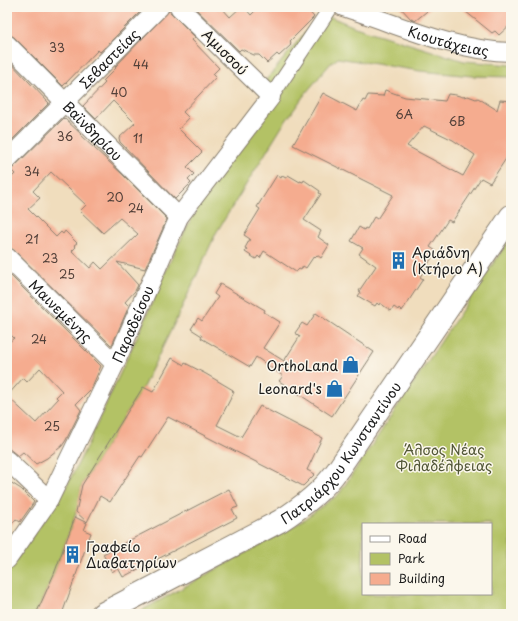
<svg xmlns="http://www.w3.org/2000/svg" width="518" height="621" viewBox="0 0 518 621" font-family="'Playpen Sans',sans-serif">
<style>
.green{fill:#b3c265;stroke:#686f40;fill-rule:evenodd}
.building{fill:#f5ac8f;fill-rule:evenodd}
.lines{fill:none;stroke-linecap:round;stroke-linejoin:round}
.pedestrian-casing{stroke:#867c6c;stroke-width:16}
.minor-casing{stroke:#867c6c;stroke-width:20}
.secondary-casing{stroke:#867c6c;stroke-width:24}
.pedestrian{stroke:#fff;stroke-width:14}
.minor{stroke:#fff;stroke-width:18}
.secondary{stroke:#fff;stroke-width:22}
.labels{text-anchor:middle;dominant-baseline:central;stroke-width:3;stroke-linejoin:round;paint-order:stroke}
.number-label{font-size:12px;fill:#524039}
.street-label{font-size:14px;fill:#1c1c1c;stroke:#fbf7ec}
.poi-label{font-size:14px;fill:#1c1c1c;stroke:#fbf7ec;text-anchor:start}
.park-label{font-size:14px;fill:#515636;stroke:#fbf7ec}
</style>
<rect width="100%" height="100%" fill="#fbf7ec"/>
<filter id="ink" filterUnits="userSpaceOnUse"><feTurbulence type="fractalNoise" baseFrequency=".025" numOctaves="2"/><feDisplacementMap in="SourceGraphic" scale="8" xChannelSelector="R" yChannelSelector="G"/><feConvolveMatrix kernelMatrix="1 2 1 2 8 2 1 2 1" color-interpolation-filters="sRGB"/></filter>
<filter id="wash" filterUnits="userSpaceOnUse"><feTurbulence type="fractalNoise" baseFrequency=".012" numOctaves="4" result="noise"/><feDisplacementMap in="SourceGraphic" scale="16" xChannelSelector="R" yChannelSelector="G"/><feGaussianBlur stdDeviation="0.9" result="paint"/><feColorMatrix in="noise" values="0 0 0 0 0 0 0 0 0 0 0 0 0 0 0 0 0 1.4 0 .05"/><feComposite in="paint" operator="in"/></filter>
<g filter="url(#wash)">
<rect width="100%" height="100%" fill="#f0ddbd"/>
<path class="green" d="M321,13L355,27L464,61L511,65V77L472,76L420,71L338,58L330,64L305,94L283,125L216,233L177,318L143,387L82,485L78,506L72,525L54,574L36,614H7V573L65,489L86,448L146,317L168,266L192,217L206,194L247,138L266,80Z
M511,237V614H135L293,527L339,494ZM363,524H491V594H363Z"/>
<g id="blocks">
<path class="building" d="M7,7H145L100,52L98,50L63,86L14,37L7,34Z
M194,7H223L222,8L230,17L241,7H244L251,15L259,7H305L314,17L290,41L291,42L290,44L291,45L279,56L277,54L267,63L259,55H254L241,49L239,51Z
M400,7H432L415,21L411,19Z
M460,7H511V24L499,35L495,31L492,33Z
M169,11L195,37L192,40L219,68L213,74L216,77L183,112L189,118L179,129L202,152L187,167L194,174L188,180L191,183L175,199L120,142L119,138L135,123L113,101L96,119L83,106L105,83L103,81L116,68L115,67Z
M7,59L49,103L7,145Z
M385,90L405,97L445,101L448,94L456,95L463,97L468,96L476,99L478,98L497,110L500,100L511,101V151L490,183L481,178L452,222L448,220L430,247L436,251L420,277L423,279L402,311L399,308L398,310L394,307L391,311L380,303L379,305L377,303L375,306L358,296L361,292L359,291L376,266L359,254L363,248L351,241L359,227L364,230L365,228L367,229L374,217L377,219L393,195L293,145L323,93L357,111L363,100L365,101L368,95L383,96ZM424,126L453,140L475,155L463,176L407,146Z
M64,118L81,134L80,135L121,173L167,219L145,269L117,262L138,285L135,291L125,302L129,306L112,345H111L14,250L7,247V182L15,174L11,170L14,167ZM51,172L86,205L80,211L103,233L120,218L138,234L102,269L95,262L90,268L72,251L76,247L74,245L77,243L65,231L63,234L61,232L56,237L28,209L40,198L33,191Z
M277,175L281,178L282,176L286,178L288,175L300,182V181L303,182L304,180L320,191L319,193L321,194L304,220L321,231L318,237L329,245L321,258L317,255L315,257L314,256L306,268L303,266L301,270L299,269L296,272L264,251L260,258L258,256L256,259L245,252L247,249L245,248L250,239L244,235L260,209L257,207Z
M7,272L101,366L91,389L76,404L81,410L66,440L62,446L47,458L36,464L23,452L18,456L7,447V344L14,338L7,331ZM40,368L62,391L56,397L58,399L36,423L7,396L23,378L27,382Z
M220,284L265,310L264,312L280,322L263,348L284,361L300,336L295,333L302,323L307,326L316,313L374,352L332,416L279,381L283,376L256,357L250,367L201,338L202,336L191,329L198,318L202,321L218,297L214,294Z
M172,358L184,365L185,363L206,374L233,390L232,391L234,392L217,425L241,437L260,406L322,438L307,470L315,474L303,486L168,417L142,457L140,456L110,502L100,496L87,522L76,512L82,485L143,387L153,392Z
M7,480L21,489L34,502L20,522L16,519L7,529Z
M229,489L238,507L232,509L237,518L123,577L118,568L112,572L103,554Z
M75,517L87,523L84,530L91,533L62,614H36L54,574Z"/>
</g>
</g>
<g filter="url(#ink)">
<use href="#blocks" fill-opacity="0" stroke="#867c6c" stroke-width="1"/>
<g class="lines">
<defs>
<path id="pedestrian" d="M271,97L331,7"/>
<g id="minor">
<path id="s1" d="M343,7C398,24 453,51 511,52"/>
<path id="s2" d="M7,44L179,217"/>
<path id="s3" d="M7,160L160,7"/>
<path id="s4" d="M7,257L115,364"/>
<path d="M7,460L49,500"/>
<path id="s5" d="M7,560L49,500L115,364L179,217L271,97L179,7"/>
</g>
<g id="secondary">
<path id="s6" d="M102,614L280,521C303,506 323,491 339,468L511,216"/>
</g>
</defs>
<use href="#pedestrian" class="pedestrian-casing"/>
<use href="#minor" class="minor-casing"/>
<use href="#secondary" class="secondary-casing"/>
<use href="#pedestrian" class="pedestrian"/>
<use href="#minor" class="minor"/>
<use href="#secondary" class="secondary"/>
</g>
</g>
<defs>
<symbol id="building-bare" viewBox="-9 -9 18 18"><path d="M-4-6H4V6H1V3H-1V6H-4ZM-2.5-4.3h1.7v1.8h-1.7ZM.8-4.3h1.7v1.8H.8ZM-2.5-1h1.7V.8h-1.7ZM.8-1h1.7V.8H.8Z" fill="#1f6fb2" stroke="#fbf7ec" stroke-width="2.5" paint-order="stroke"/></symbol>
<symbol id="shop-bare" viewBox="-9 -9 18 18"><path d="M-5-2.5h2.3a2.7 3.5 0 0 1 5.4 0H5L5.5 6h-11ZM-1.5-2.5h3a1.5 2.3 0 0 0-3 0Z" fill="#1f6fb2" stroke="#fbf7ec" stroke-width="2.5" paint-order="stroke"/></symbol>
</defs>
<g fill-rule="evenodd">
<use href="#building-bare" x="386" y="248" width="25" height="25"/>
<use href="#shop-bare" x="338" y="352" width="25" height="25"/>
<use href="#shop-bare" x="322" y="376" width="25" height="25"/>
<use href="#building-bare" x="60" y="542" width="25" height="25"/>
</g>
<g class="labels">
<g class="number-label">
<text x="57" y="47">33</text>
<text x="141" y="64">44</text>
<text x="119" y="92">40</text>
<text x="404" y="114">6Α</text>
<text x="457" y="121">6Β</text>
<text x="65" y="136">36</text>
<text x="138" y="138">11</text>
<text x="32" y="171">34</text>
<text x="115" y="197">20</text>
<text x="136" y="208">24</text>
<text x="32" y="239">21</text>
<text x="50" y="258">23</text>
<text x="67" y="274">25</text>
<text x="39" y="339">24</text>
<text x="52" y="426">25</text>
</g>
<g class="street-label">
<text stroke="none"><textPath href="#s1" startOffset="111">Κιουτάχειας</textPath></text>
<text transform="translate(225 52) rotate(45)">Αμισσού</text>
<text stroke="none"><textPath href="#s3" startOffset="144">Σεβαστείας</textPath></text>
<text stroke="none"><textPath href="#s2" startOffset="122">Βαϊνδηρίου</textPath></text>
<text stroke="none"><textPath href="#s4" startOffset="76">Μαινεμένης</textPath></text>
<text stroke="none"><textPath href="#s5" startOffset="268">Παραδείσου</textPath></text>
<text stroke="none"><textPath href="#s6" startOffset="293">Πατριάρχου Κωνσταντίνου</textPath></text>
</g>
<g class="poi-label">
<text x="412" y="252">Αριάδνη<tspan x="412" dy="16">(Κτήριο Α)</tspan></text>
<text x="338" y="365" text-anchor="end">OrthoLand</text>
<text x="322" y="388" text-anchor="end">Leonard's</text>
<text x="86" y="546">Γραφείο<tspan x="86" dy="16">Διαβατηρίων</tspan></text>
</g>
<g class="park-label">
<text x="444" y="449">Άλσος Νέας<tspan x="444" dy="16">Φιλαδέλφειας</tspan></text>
</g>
</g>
<rect width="518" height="621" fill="none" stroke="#fbf7ec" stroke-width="24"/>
<rect x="362" y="523" width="130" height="72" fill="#fbf7ec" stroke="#a29f99"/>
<rect x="370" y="536" width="20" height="6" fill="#ffffff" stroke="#a29f99"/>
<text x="398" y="543" font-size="12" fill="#1c1c1c">Road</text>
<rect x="370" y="553" width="20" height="12" fill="#b3c265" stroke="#a29f99"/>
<text x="398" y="563" font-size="12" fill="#1c1c1c">Park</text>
<rect x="370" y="573" width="20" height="12" fill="#f5ac8f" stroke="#a29f99"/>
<text x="398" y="583" font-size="12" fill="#1c1c1c">Building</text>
</svg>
